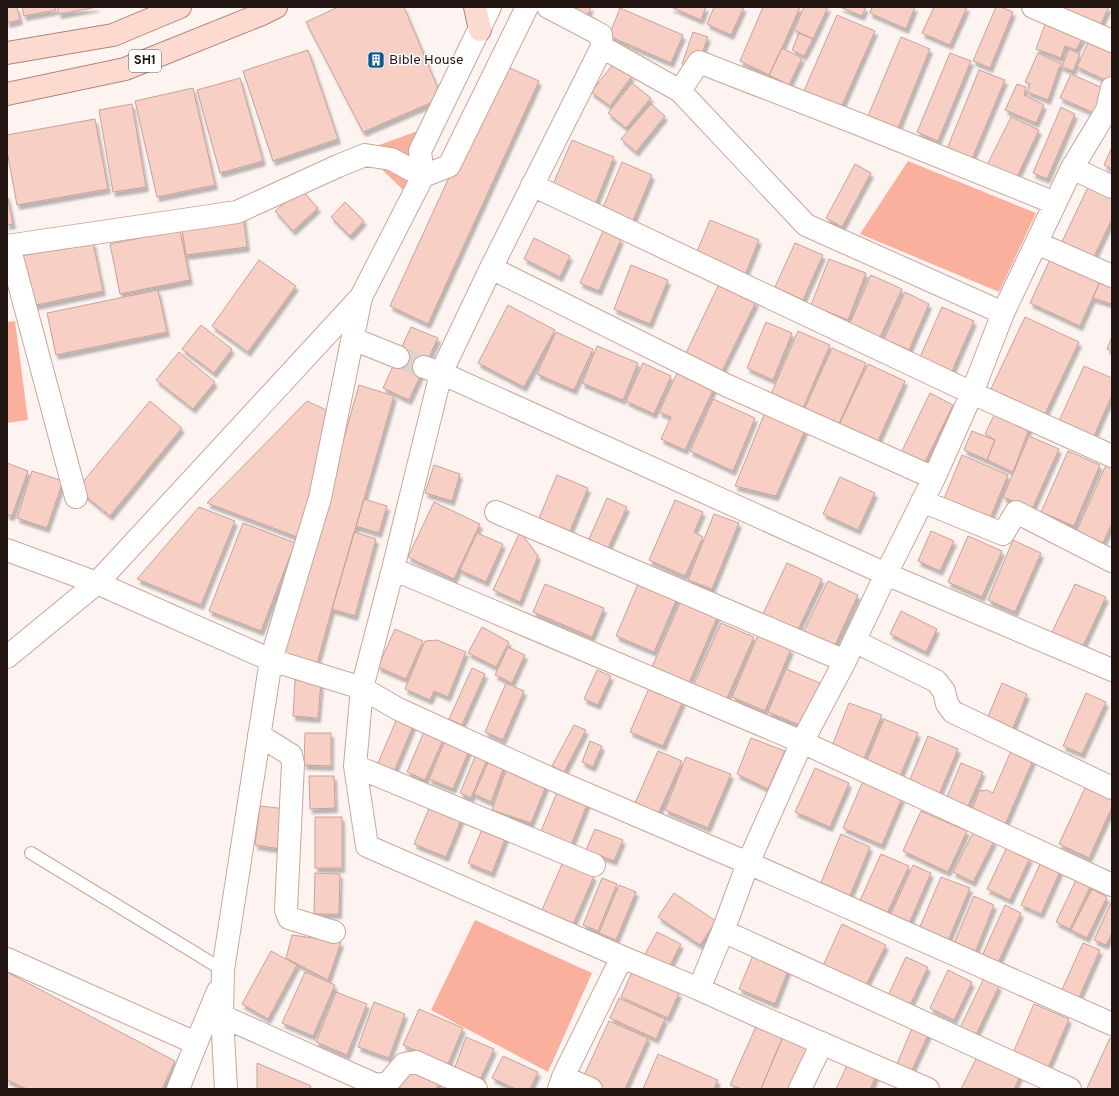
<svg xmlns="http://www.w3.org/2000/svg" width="1119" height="1096" viewBox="0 0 1119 1096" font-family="Overpass,sans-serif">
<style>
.green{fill:#fab09c}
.building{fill:#f7cfc4;stroke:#c8a298;filter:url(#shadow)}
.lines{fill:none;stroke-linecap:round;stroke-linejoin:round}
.street-tunnel{stroke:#dcd3d0;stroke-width:22;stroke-dasharray:22 11;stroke-linecap:butt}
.lane-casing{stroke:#cba59a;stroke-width:14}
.street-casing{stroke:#cba59a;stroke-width:24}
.secondary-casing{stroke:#cba59a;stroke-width:24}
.primary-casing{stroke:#b08579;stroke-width:24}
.lane{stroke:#fff;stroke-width:12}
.street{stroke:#fff;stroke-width:22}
.secondary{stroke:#fff;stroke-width:22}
.primary{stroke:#fddad0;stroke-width:22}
.labels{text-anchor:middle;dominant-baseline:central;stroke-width:3;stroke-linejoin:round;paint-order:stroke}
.shield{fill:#fff;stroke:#655c59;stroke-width:1}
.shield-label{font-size:13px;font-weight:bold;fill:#231612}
.poi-label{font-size:14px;fill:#231612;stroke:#fff;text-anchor:start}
</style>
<defs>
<filter id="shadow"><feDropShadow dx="2.5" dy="4.5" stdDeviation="1" flood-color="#0004"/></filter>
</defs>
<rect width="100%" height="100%" fill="#fdf4f2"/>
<path class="green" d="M431,126L403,190L363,151Z
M908,161L1036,213L999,292L860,234Z
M15,321L28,420L7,423V322Z
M475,920L592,973L548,1072L431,1010Z"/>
<path class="building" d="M7,7H17L20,20L7,23Z
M22,7H55L56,10L24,16Z
M57,7H97L59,14Z
M338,7H404L442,98L363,132L306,22Z
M572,7H591L584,22Z
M671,7H706L701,20Z
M714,7H744L731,35L707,24Z
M763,7H800L782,48L769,75L740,61Z
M804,7H828L813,39L794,30Z
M840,7H866L862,16Z
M872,7H915L906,29L870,13Z
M934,7H967L950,45L922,33Z
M996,7H1001L1013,12L990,68L973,61Z
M1045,7H1109L1096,34Z
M620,8L683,35L671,63L609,36Z
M837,15L875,31L840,110L803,93Z
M1046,22L1083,38L1076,50L1065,46L1061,58L1036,49Z
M693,32L708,37L696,69L682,64Z
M799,33L813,39L804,56L792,50Z
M901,37L930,49L898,128L868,116Z
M1090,38L1112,47V76L1110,82L1077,67Z
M782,48L802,58L789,85L769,75Z
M1069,49L1080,54L1073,71L1062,67Z
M308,50L338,139L273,161L243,71Z
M950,53L971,61L938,141L917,132Z
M1038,53L1062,64L1059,68L1048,100L1027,92L1030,84L1025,82Z
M614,63L632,76L610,106L591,92Z
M501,64L539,81L428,324L390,306Z
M979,70L1005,80L972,159L947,149Z
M1071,74L1107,90L1096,114L1060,98Z
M240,78L263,161L220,173L197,90Z
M632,83L651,98L626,128L608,113Z
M1017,84L1026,87L1024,95L1044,105L1036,123L1005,110Z
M193,88L215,185L157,197L135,101Z
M132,104L146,187L113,192L99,110Z
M651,104L665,116L636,152L621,139Z
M1061,107L1075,114L1047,179L1033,173Z
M1011,117L1039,130L1016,179L987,165Z
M95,119L108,189L17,205L7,151V135Z
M572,140L614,157L595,205L552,187Z
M1112,147V169L1104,165Z
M622,162L652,175L632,223L602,210Z
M855,164L871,173L842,227L826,218Z
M1089,185L1112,196V219L1092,261L1060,246Z
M301,189L318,208L293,231L275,211Z
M7,194L13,224L7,225Z
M345,202L364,221L350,236L331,217Z
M243,215L247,247L186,255L181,223Z
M710,220L759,240L745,275L696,254Z
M180,230L190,280L120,294L110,244Z
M603,231L621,239L599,291L580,283Z
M534,238L570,256L560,277L524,259Z
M93,242L103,291L27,307L16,257Z
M795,243L823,255L803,300L775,287Z
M1052,255L1102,277L1080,326L1030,303Z
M829,259L866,273L848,320L811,305Z
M259,260L296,286L248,352L212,326Z
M631,265L668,280L650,324L614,309Z
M871,275L902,289L880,337L850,323Z
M1102,277L1112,281V304L1093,298Z
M719,284L756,302L722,371L686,353Z
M158,290L167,332L56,355L47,313Z
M905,292L929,304L909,350L884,339Z
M508,305L555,330L524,387L478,363Z
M942,307L974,321L952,371L920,357Z
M1025,317L1079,342L1044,416L990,391Z
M766,322L792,333L773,380L747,368Z
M201,325L232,349L214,373L182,349Z
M411,327L438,338L409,400L383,388Z
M798,331L830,345L803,408L771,394Z
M556,332L593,349L574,390L537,374Z
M1112,337V351L1107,349Z
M597,346L638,363L623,400L582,383Z
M832,348L866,363L839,424L805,408Z
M179,352L215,382L193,409L156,380Z
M643,363L671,376L654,414L626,401Z
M868,364L905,381L877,443L839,425Z
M1084,366L1112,378V395L1094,436L1059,421Z
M679,369L715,386L685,450L661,439L671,417L659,412Z
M359,385L394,396L332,609L316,667L282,658Z
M930,393L953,405L923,466L900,455Z
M713,399L755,418L733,471L690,451Z
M150,401L182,428L110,516L77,489Z
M307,401L335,414L297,537L207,503Z
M766,410L806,428L776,496L735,486Z
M996,411L1030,426L1013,472L987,460L995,440L985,434Z
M972,431L995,440L987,460L964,450Z
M1029,436L1059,449L1032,509L1003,497Z
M1068,451L1100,465L1074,526L1041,512Z
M962,455L1008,475L989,521L943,501Z
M7,463L28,471L12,516L7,515Z
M434,465L460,474L452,501L425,493Z
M1106,465L1112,468V523L1103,543L1076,532Z
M32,471L63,481L47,528L17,518Z
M557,475L588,488L570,531L539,518Z
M840,477L875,493L858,530L823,514Z
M607,498L627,507L608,548L589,539Z
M364,499L387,506L379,533L356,526Z
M675,500L703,512L694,532L703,537L685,576L649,560Z
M434,502L480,524L454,579L408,557Z
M199,507L235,521L201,605L137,579Z
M714,514L739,523L712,589L688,580Z
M243,523L295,543L261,631L209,611Z
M931,531L954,541L940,571L918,561Z
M354,532L376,539L355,616L332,609Z
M520,532L538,556L520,602L493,590Z
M477,533L503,544L486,582L460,570Z
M968,536L1002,551L982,597L948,582Z
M1013,540L1041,553L1015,612L988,600Z
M787,563L822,579L796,634L761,618Z
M641,577L679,594L654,652L616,636Z
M828,581L858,595L835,645L804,631Z
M545,584L604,608L592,637L533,612Z
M1075,584L1106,597L1083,646L1052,632Z
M682,598L719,613L689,683L652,667Z
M901,611L937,629L926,652L890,634Z
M721,623L754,637L726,700L693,686Z
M482,627L509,642L496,667L468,653Z
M395,629L423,641L406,679L378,667Z
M758,635L791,649L765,711L732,697Z
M437,640L466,652L448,697L434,691L430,700L405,689L425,641Z
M508,647L525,655L512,683L495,675Z
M472,668L485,674L462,725L449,719Z
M786,669L820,683L802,726L768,712Z
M597,670L611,676L598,705L584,699Z
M295,680L321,682L318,718L293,716Z
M506,683L524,691L503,740L485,732Z
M1002,683L1027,694L1012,730L987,719Z
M650,686L683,701L663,746L630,732Z
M1086,693L1106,702L1082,754L1063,746Z
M849,703L882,715L862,763L830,751Z
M399,714L415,721L393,774L377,765Z
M884,719L918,733L899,779L865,765Z
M574,725L586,730L564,772L552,766Z
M426,727L445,736L425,780L407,772Z
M305,733H331V766L304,765Z
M928,736L958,749L938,797L908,784Z
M446,738L470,748L453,789L429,779Z
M751,738L785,751L768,789L737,774Z
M590,741L602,746L593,767L582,762Z
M658,751L682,761L658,814L635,803Z
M1011,751L1033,760L1004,827L976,815L973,807L979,791L987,790L993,793Z
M477,752L488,757L471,798L460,793Z
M491,756L506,761L491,802L474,794Z
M686,757L731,774L708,828L665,810Z
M961,763L983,772L968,806L947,797Z
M508,764L548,781L531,823L492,810Z
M815,768L849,783L830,827L795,812Z
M309,776H334L335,808L310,809Z
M863,781L902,798L882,845L843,828Z
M1085,788L1112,800V807L1089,858L1059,844Z
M558,790L588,802L570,848L539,836Z
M431,804L462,818L446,857L414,844Z
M260,806L286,809L280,849L255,845Z
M921,811L967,831L948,872L903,851Z
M315,817H342V868H315Z
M486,820L509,829L492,873L468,863Z
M595,829L623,840L614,861L586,850Z
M974,831L994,841L973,882L953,872Z
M841,834L870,847L849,898L820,885Z
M1007,847L1030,858L1010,900L987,889Z
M881,854L909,866L885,918L858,905Z
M1042,860L1061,869L1041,914L1021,905Z
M563,862L594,876L573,924L542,910Z
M913,865L931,873L908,926L889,918Z
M315,873L340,874L339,914H314Z
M1078,876L1092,883L1070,929L1056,922Z
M941,877L970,888L945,948L916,936Z
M602,878L617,884L598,931L583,925Z
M619,885L636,892L616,940L599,933Z
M1092,889L1107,897L1087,938L1071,930Z
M674,893L716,921L700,945L658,917Z
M974,896L994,905L974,955L953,946Z
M1112,901V933L1106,945L1094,940Z
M1005,905L1021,913L998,963L982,956Z
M842,924L886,945L864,989L822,968Z
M657,932L681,944L669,967L645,954Z
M292,935L341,942L328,980L286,958Z
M1083,943L1100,950L1077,1002L1060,994Z
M271,951L297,965L268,1019L242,1004Z
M754,953L789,968L775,1004L739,989Z
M906,957L928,967L907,1012L885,1002Z
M948,970L972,982L954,1020L930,1008Z
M7,972L175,1061L162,1089H27L7,1080Z
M305,972L335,985L313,1036L282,1023Z
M632,972L679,993L668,1018L621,997Z
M984,978L999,986L974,1039L958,1032Z
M336,992L367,1004L347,1055L316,1042Z
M619,998L665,1019L656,1039L610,1018Z
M374,1002L405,1014L389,1058L358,1047Z
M1034,1004L1069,1019L1048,1068L1013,1053Z
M419,1009L463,1028L448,1064L403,1045Z
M609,1021L648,1038L625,1089H597L581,1082Z
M758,1022L784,1034L761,1089H742L730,1085Z
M913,1026L929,1033L911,1072L896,1066Z
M784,1034L815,1047L797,1089H761Z
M466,1037L494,1049L478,1084L454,1070Z
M1110,1038L1112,1039V1089H1088L1087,1088Z
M980,1051L1022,1072L1014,1089H961Z
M658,1054L718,1080L714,1089H643Z
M503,1056L538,1072L530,1089H516L492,1078Z
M850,1059L878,1072L870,1089H836Z
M257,1063L311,1086L310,1089H257Z
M410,1068L440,1082L436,1089H399Z"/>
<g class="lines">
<path class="street-tunnel" d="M398,357L424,367"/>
<defs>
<path id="lane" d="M31,853L223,970"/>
<path id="street" d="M548,7L590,29L601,35L602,47L491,268L441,373L393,569L362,688L355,766L367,846L622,957L699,989L754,1014L928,1089
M1033,7L1112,41
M602,47L680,91L806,225L1003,313
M680,91L699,62L856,123L1055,203
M1072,168L1112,187
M532,185L972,393L1112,456
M1037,243L1112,276
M7,246L237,212L338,166L365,155L391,159L423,176
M9,246L76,497
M491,268L728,386L934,478
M353,339L398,357
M424,367L441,373L886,574L1112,670
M922,501L1003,534L1016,512L1112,561
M496,512L845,661
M7,550L97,583L271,660L362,688L398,709L547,777L748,863L1112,1024
M393,569L802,742L1112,885
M854,641L936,681L944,691L947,704L953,712L1112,788
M259,735L291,755L293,764L286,910L289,918L334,932
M355,766L594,865
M723,931L1070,1089
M7,959L191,1041L198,1039L218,991
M699,989L723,931L748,863L802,742L845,661L886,574L934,478L972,393L1003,313L1072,168L1107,110L1112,88
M222,1016L376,1085L388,1083L404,1064L416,1062L476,1089
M563,1077L591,1089
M178,1089L198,1039
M226,1089L222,1016L223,970L271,660L320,498L361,297
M559,1089L563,1077L622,957
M800,1089L822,1043"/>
<path id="secondary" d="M423,176L449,166L527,7
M7,657L97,583L361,297L423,176L420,151L490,7"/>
<path id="primary" d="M475,7L480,30
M7,53L113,35L180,7
M7,94L125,69L262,14L276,7"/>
</defs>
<use href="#lane" class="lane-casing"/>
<use href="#street" class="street-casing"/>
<use href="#secondary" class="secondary-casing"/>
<use href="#primary" class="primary-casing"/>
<use href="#lane" class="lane"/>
<use href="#street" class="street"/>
<use href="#secondary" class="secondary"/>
<use href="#primary" class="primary"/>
</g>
<defs>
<symbol id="building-square" viewBox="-11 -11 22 22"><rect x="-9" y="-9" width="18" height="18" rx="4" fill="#10598d" stroke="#fff"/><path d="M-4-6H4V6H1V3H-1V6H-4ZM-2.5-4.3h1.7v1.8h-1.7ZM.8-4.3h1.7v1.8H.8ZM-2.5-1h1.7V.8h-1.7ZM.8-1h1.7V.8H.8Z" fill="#fff"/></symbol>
</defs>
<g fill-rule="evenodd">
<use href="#building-square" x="366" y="50" width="20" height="20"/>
</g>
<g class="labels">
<rect class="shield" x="129" y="50" width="32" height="22" rx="3"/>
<g class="shield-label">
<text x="145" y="61">SH1</text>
</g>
<g class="poi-label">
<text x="389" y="60">Bible House</text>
</g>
</g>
<rect width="1119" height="1096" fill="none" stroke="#231612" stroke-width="16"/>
</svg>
